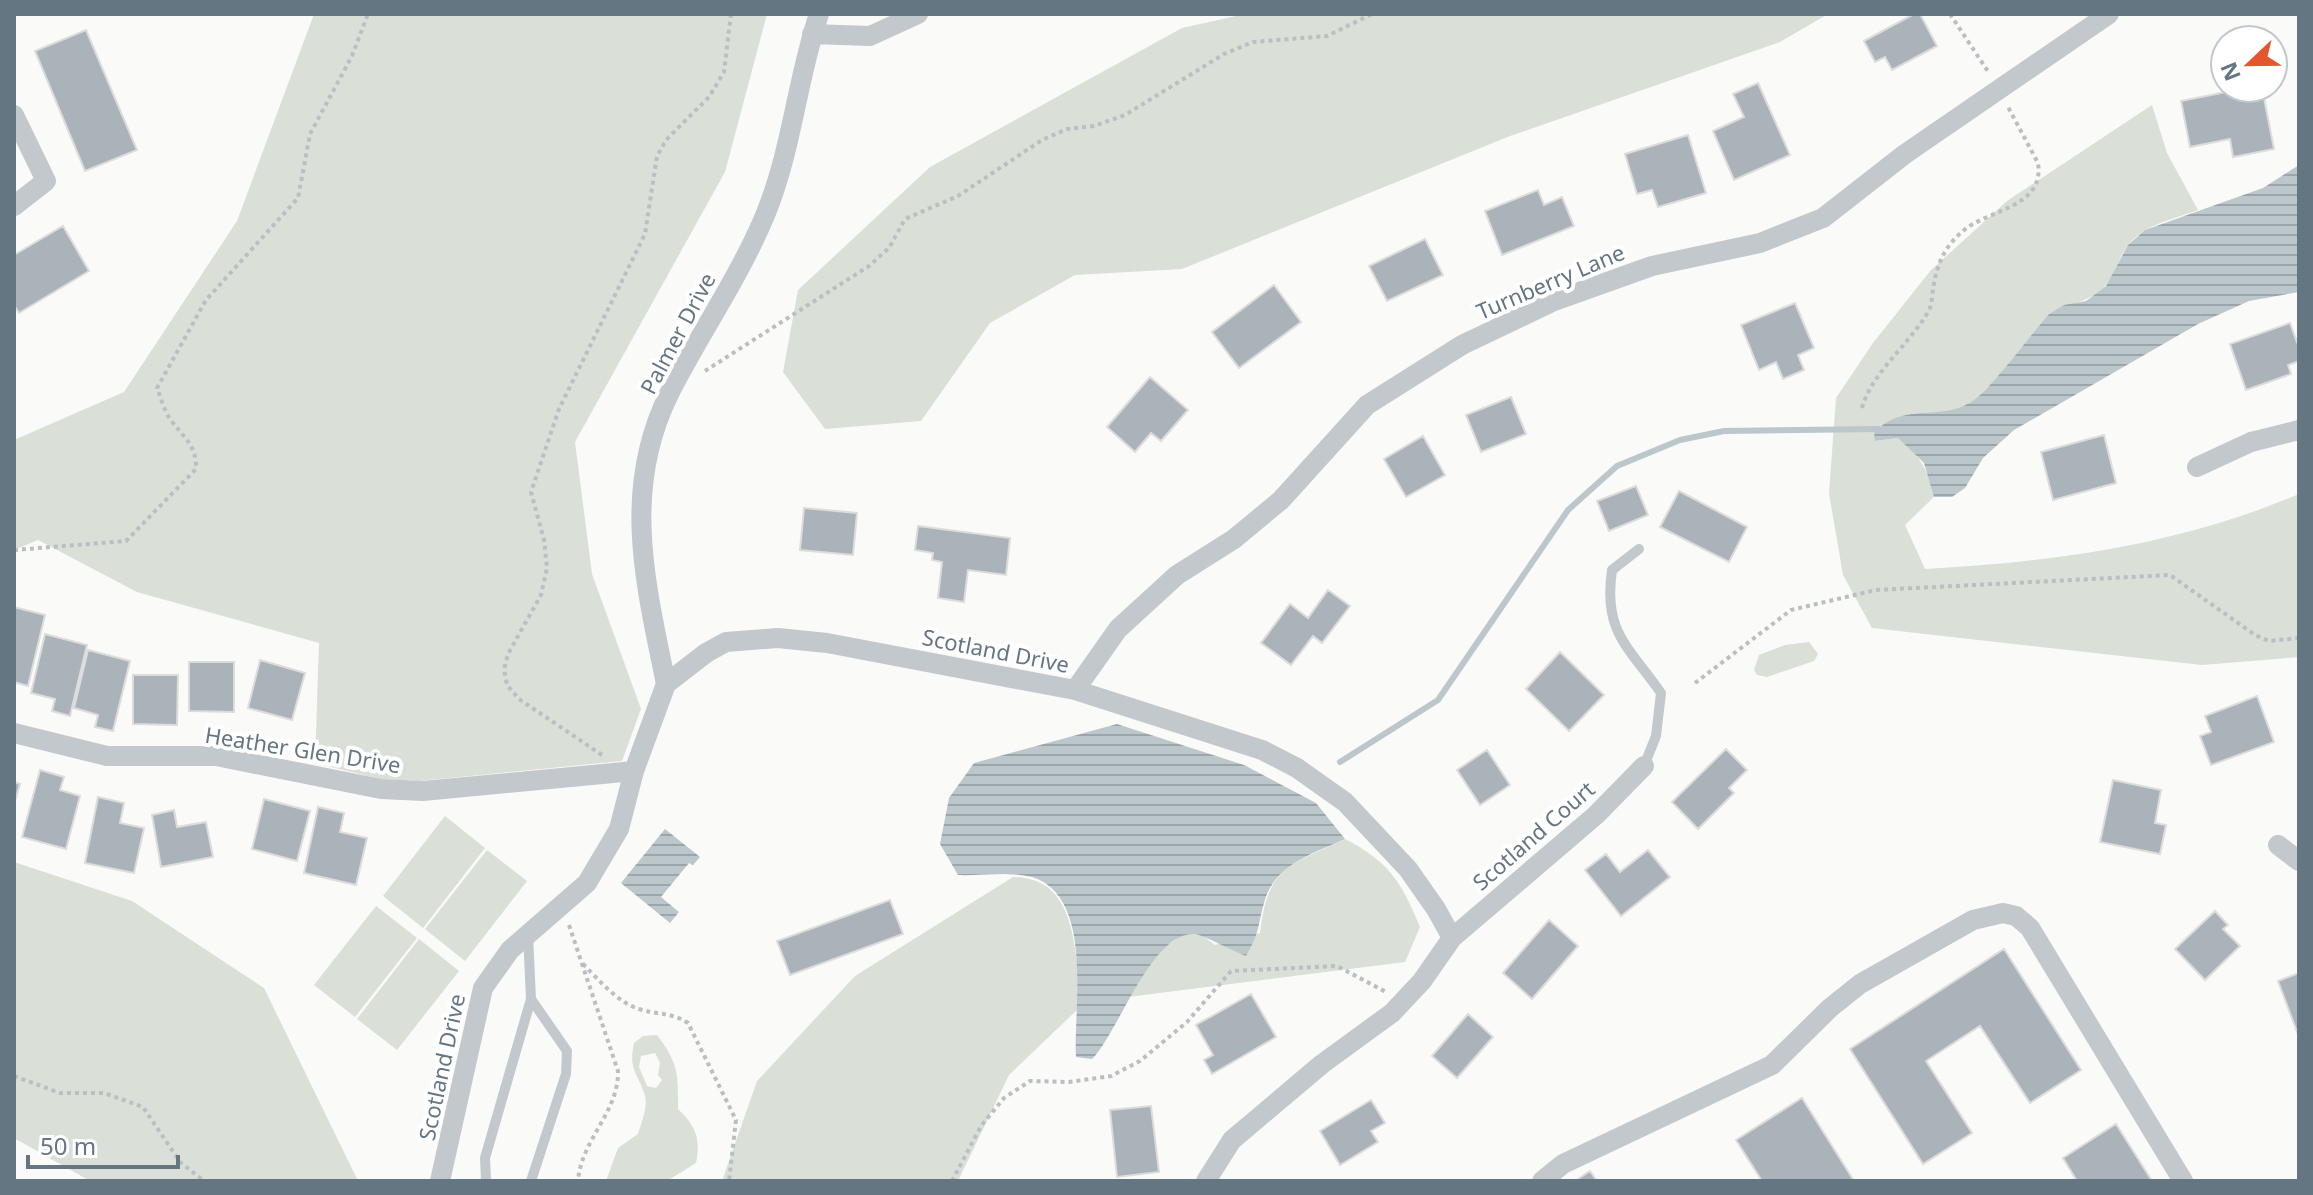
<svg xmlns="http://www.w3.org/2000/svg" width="2313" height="1195" viewBox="0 0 2313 1195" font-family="'Noto Sans',sans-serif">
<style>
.green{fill:#dadfd7;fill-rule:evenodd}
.water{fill:url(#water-rules)}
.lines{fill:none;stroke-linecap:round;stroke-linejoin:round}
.stream{stroke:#bbc7cb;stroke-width:6}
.building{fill:#aab3b9;stroke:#dcdcda;stroke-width:2}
.path{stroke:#bbbfc2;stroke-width:4;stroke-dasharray:4 4;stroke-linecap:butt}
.service{stroke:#c3c8cc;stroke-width:10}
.minor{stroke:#c3c8cc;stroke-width:20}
.labels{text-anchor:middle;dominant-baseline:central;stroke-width:8;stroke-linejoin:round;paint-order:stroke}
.street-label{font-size:22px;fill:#657683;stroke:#fff}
</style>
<defs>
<pattern id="water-rules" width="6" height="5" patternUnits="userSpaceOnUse" patternTransform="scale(2)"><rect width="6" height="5" fill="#bbc7cb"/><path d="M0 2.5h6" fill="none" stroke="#9ca6aa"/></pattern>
</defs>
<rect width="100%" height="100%" fill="#fafaf8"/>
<path class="green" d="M314,14H767L725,172L575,442L592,574L641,709L622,761L419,781L380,779L315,763L319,643L137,592L38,540L14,550V440L124,392L237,221Z
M1245,14H1828L1780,42L1510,136L1182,269L1075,275L990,323L921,421L825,429L783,372L798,290L930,167L1182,28Z
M2152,105L2167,153L2198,210C2174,219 2141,225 2126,248C2118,260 2114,276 2105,286C2089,303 2068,303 2049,314C2033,333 1989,391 1971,402C1939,422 1902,401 1874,433L1876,441L1898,438C1920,455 1929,471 1934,497L1905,525L1925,569C2053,562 2180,545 2299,494V657L2202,665L1872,628L1843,575L1829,493L1836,398L1873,343L1931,270L2007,201Z
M1809,642L1818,654L1814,661L1767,677L1757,675L1754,670L1759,655L1785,645Z
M445,816L485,848L423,928L383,896Z
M1345,839C1389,862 1401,881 1420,927L1405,962L1128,997L1078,1009L1009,1075L958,1181H722L757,1081L855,976L1013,877C1063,878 1071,919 1077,961L1168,945L1183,934H1200L1215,945L1260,933C1268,865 1289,866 1345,839Z
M487,850L527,881L465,961L425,929Z
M14,862L132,901L264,988L358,1181H90L14,1138Z
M376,906L417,938L355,1017L314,985Z
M419,939L459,971L397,1050L357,1019Z
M657,1035C679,1064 678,1074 678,1109C696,1126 701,1139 696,1163L667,1181H606L618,1148L638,1134C641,1124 648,1107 645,1096C638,1072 628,1071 634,1043L643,1036ZM655,1053L660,1063L658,1075L662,1080L656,1088L647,1086L639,1067L641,1056Z"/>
<path class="water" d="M2299,165V292L2249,301L2198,324L2014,430L1983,458L1965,488L1952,497H1934L1924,463L1898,438L1875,441L1874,433C1902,401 1939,422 1971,402C1990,391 2032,333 2049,314L2064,305L2086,301L2106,286L2128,245L2145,230L2263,188Z
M1117,724L1244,765L1316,803L1345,839C1313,854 1274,864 1264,903C1257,928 1260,932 1246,956C1235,952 1203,935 1195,934C1151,931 1119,1032 1092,1059L1076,1057C1073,1010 1095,896 1032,877C1010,871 980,876 958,875L940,844L949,798L974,763Z
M665,829L700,857L693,865L689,863L661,897L679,912L670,923L621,883Z"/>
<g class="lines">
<path class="stream" d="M1340,762L1438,700L1568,510L1617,466L1680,440L1724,431L1878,429"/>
</g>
<path class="building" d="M1914,14H1920L1937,46L1892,70L1885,57L1875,62L1864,41Z
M86,30L137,150L85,171L35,51Z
M1758,83L1790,155L1734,180L1713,131L1744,117L1733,94Z
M2246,88H2262L2274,149L2233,157L2230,139L2190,147L2181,101Z
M1688,135L1706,193L1658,207L1652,190L1637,194L1625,154Z
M1538,190L1544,205L1562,197L1574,226L1502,255L1485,211Z
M63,226L89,271L19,313L14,305V255Z
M1425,239L1443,275L1387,301L1369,266Z
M1274,285L1301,322L1239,368L1212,332Z
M1795,303L1814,348L1798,355L1804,370L1783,379L1776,362L1759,370L1741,325Z
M2290,323L2299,348V361L2288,365L2291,374L2246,390L2230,344Z
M1150,377L1188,410L1161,441L1151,433L1135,452L1107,427Z
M1511,397L1526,434L1481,452L1466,415Z
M2104,435L2116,483L2053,500L2041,452Z
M1423,436L1445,475L1406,497L1384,459Z
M1636,486L1648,515L1609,531L1597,501Z
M1679,491L1747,527L1729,562L1660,527Z
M804,508L857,513L853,555L800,550Z
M918,526L1010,538L1006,575L968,570L964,602L938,598L942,562L932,560L933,553L915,550Z
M1328,590L1350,606L1322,643L1313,636L1291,665L1261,643L1290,604L1308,618Z
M14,607L45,615L28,686L14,682Z
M45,634L87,645L70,716L52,711L55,699L31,693Z
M88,650L130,661L113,731L95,727L98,715L74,708Z
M1560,652L1604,695L1569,731L1526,689Z
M260,660L305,673L292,720L248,708Z
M189,662H234V712L189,711Z
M133,675H178L177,725L133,724Z
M2257,696L2274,742L2211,765L2200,736L2211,732L2205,716Z
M1726,749L1747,770L1729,788L1734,793L1698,829L1672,802Z
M1487,750L1510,785L1480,805L1457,770Z
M40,770L64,777L60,790L80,796L66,849L22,837Z
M2113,780L2161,790L2155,823L2166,825L2160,854L2100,842Z
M14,782L20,784L14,804Z
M98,797L124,803L120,823L144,828L134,873L85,863Z
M264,799L310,811L297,861L252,849Z
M318,807L344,813L340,832L367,838L356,885L304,873Z
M174,810L177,827L206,822L213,857L161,867L152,815Z
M1648,850L1670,877L1621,916L1585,870L1606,854L1620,872Z
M890,900L903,934L790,975L777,941Z
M2215,911L2228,925L2223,929L2240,946L2205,980L2175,949Z
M1549,920L1578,946L1532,999L1503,973Z
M2004,949L2081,1070L2030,1103L1980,1026L1926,1061L1972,1133L1923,1164L1850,1049Z
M2299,973V1037L2278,981Z
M1251,994L1276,1037L1212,1074L1204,1060L1213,1055L1196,1025Z
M1468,1014L1493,1037L1457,1078L1432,1056Z
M1802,1098L1854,1181H1762L1736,1140Z
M1371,1100L1385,1123L1371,1131L1378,1142L1340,1165L1320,1131Z
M1151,1106L1159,1172L1117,1177L1110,1110Z
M2116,1124L2152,1181H2077L2063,1158Z
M1590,1171L1597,1181H1575Z"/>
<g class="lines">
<path class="path" d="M1950,14L1989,73
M705,371L869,266L889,248L905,219L958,196L1042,140L1067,129L1094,126L1125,115L1224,54L1253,42L1327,36L1372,14
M1862,408C1872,372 1909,345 1928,312C1932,306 1932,296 1933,289C1937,264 1944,247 1963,231C1988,209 2045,208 2038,163L2007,105
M14,550L126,541L196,469C197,445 183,437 170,419C164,410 161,398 157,388L206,300L298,198L310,134L352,56L368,14
M1695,683L1791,610L1876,590L2170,575L2255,635L2269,641L2299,638
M602,755L519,699L507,685L504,669L508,654L541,595L547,568L544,540L531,492L559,409L645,234L657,156L666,140L709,97L724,72L731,14
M569,925L618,1071C619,1112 581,1140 578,1181
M583,964C599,980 617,1002 639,1009C657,1015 671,1012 688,1023L736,1120L729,1181
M14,1076L60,1093H104L143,1107L180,1162L204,1181
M952,1181L981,1126L1004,1098L1030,1081L1069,1082L1111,1076L1140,1061L1187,1022L1231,971L1337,966L1386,992"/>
<path class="service" d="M1639,549L1612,570C1603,632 1628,646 1661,693L1656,736L1644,766
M531,999L567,1051L566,1074L531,1181
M486,1181L485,1158L531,999L528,935"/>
<path class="minor" d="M812,34L870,36L918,14
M14,115L46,181L14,206
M2197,467L2251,442L2299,430
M666,684C646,585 621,491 669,394C700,333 740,276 766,213C792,149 797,79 819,14
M1075,690L1118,629L1177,575L1234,539L1281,500L1367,405L1462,345L1554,301L1652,266L1760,243L1823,218L1905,154L2109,14
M14,733L107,756H216L381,789L423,791L634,771
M2278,845L2299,861
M440,1181L483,988L510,950L587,883L619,829L634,771L666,684L706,653L726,642L778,638L827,643L1075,690L1262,750L1297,768L1345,802L1408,869L1436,909L1452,938
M1206,1181L1232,1140L1322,1064L1392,1013L1422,981L1452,938L1596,815L1644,766
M1542,1181L1563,1164L1772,1065L1830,1008L1860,984L1973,920L2003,913L2016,916L2030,928L2183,1181"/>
</g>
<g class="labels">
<g class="street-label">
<text transform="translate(1550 281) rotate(-23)">Turnberry Lane</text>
<text transform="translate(677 333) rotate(-62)">Palmer Drive</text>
<text transform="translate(996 650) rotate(11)">Scotland Drive</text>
<text transform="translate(303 749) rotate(9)">Heather Glen Drive</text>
<text transform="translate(1533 835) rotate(-41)">Scotland Court</text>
<text transform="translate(441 1067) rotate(-78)">Scotland Drive</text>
</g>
</g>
<rect width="2313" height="1195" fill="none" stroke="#657683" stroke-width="32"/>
<g transform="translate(2249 64) rotate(248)"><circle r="38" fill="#ffffff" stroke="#c1c8cd" stroke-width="2"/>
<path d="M0-6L14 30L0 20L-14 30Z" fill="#e4572e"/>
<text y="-12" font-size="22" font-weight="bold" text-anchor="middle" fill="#657683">N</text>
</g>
<path d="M28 1155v12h150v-12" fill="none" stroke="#657683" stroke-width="4"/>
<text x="40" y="1155" font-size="24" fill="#657683" stroke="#ffffff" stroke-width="6" paint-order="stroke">50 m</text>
</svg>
